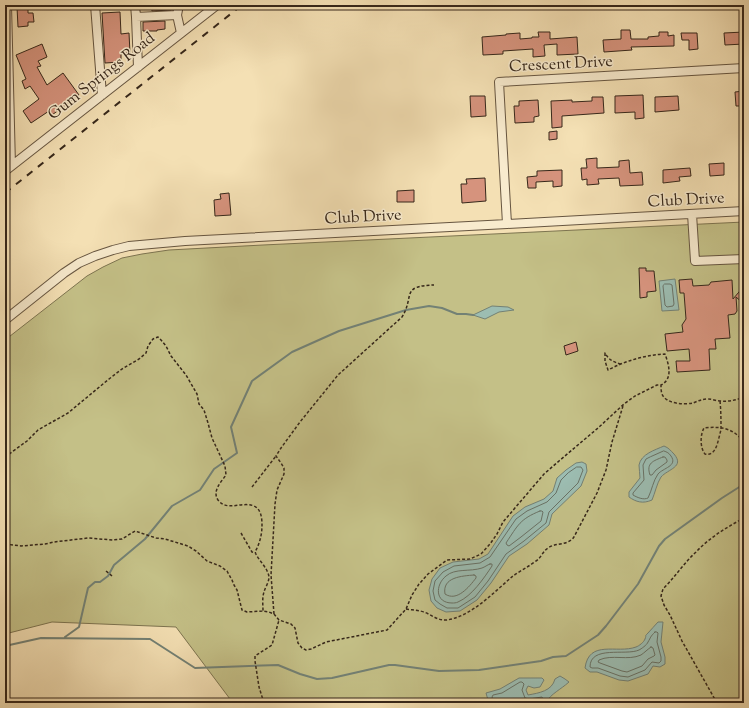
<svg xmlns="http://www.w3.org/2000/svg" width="749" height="708" viewBox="0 0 749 708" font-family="'Sorts Mill Goudy',serif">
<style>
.green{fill:#c4c087;stroke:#7d7450}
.water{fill:#9cbdb2;stroke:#738175}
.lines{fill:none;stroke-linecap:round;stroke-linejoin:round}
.shore{stroke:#697266;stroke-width:1}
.stream{stroke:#738175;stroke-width:2}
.building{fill:#d6937d;stroke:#36271a}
.minor-casing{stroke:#665540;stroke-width:10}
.path{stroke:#36271a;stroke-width:1.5;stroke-dasharray:3 2;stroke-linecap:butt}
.minor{stroke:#f8ebce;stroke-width:8}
.rail{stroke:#36271a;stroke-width:2;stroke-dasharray:7 7;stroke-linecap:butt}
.labels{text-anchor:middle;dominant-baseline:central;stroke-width:3;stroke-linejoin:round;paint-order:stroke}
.street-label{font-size:16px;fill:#36271a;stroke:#f8ebce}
</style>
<rect width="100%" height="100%" fill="#f4e0b4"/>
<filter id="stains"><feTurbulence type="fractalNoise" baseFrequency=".005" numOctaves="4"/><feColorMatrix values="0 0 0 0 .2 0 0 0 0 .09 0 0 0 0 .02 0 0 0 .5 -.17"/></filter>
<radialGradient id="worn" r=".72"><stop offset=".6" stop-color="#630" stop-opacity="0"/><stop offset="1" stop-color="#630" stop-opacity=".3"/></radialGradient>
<path class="green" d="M744,222V703H233L176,627L52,622L5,634V340L87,276L103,267L122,258L142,254L169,250L263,245Z"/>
<path class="water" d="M675,279L679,310L662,311L659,281Z
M492,306L508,307L514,310L499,312L485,319L473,315Z
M664,446C669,448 670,450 674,454C685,467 668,469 661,477C657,483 655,493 652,500C643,504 636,502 629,497V492L640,478C640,474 639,469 639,465C641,454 655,450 664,446Z
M582,462L586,464L587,471L581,486L552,514L549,525L527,544L509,556L491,583L477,600L460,611L446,612L437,608L431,601L429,590L432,579L440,568L453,562L479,559L488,554L513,516L525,507L544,499L553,491L557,478L566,470L576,463Z
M5,591C10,596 9,602 9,608L5,611Z
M658,622H663L661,642L665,657V664L660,667L653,666L648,674L628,681L619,680L597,672H590L585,668C589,639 617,654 636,647C639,646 644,642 645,639C647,634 644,637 648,633C651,629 655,626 658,622Z
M560,676L565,679L569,682C560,690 552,693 545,703H494L488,700L486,693L500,689L519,678H542L544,680L540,687L534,688L528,686L526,690L528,695C539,693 552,691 555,679Z"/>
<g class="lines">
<path class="shore" d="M665,284H670L672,285L674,304L673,306L667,307L665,305L663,286Z
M664,451C667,452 669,453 671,456C678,466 663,468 658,474C653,481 652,490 648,498C644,500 638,498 633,495V493L644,480L643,465L646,459L650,457Z
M663,457H665L667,460V462L656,470L652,475H650C646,463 653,461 663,457Z
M577,467H581L583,470L578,483L549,512L546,523L524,541L506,554L488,581L475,597L458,608H447L440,604L435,600L433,591L435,581L443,572L454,566L480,563L490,557L516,519L527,511L547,502L556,493L561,480L568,473Z
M540,511H542L543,512L541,521L521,537L509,546L507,545L506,543C518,525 520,519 540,511Z
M490,564H492V566C484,578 472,596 458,602C456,603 454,603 452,603C435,603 435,585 446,576C455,568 470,572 482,568C485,567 487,565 490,564Z
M474,575L476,576V578C469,587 457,602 445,594C442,577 462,576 474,575Z
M655,632H657L658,633L657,642L661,657V661L659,663L652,662L645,670L628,677L620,676L598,668H592L590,667C590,645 626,656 639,650C641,649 647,645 648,642C651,637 650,637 655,632Z
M651,647L653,648L655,655L654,656L648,659L642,666L627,672L622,671L600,663L598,662L599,660C612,654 628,661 641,655C644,653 648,649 651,647Z
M494,703L492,697L493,695L502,693L520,682H522L524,684L522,690L525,698L529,699L542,697L543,699L542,703"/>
<path class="stream" d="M65,637L79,627L88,588L95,582H100L108,576L114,565L145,539L172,506L200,490L214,469L237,453L231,427L252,381L292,352L339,331L406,310L429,306L442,308L457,314H466L473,315
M5,646L41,638L150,639L195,668L278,665L300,674L317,679L332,678L389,665H395L439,671L479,670L541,661L553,657L566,656L598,635L606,626L638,584L659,546L665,539L722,498L744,484"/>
</g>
<path class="building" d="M151,5H171V10L152,11Z
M17,7H28V13H33L34,22H28V26L18,27Z
M120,12L121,34L129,33L130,53H121V62L105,63L102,13Z
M165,21V29L157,30V31H143V22Z
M621,30H630L631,39H648V37L659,36V32H668V36L674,35V46L631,47L632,50L604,52L603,40L621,39Z
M538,32H550V39L577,37L578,54L557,55V44L544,45L545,56L533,57V49L503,51V54L483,55L482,37L506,35V34L520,33V39L532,38V37H539Z
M744,32V44L725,45L724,33Z
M681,33H697L698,49L689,50V40H682Z
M42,44L47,57L38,61L41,66L37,67L47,85L63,73L79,95L52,115L49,111L31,123L23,111L39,99L30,86L25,89L22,81L26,79L16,55Z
M744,91V106H736L735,92Z
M643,95L644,118L635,119V112L615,113V96Z
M470,96H485L486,116L471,117Z
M678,96L679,110L655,112V97Z
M592,97H603L604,113L562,116V127L552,128L551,101L572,100V102L592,101Z
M538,100L539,116L534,117V122L515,123L514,106H519V101Z
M557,131V139L549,140V132Z
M597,158V168L619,167V161L629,160L630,173L642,172L643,185L620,186L619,178L598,179L599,184L587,185V179L582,180L581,168H587L586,159Z
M724,163V175L710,176L709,164Z
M690,168L691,176L679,177L680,181L663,183V170Z
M562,170V186L553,187V181L536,182V188H528L527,177L537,176V171Z
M485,178L486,201L462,203L461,184H467L466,179Z
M414,190V202H397V191Z
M229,193L231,215L215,216L214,200L221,199L220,194Z
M639,268H646V271H654L656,291L647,292V297L640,298Z
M692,279L693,286L709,285L711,282L732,280L733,299L744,286V304L736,297L737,311L735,314L728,315L730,338L715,339L716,349H709L710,370L677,372L676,361H690L689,349L667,351L665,334L683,332L682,325L686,319L684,293H680L679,280Z
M576,342L578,351L566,355L564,346Z"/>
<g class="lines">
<defs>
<path id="minor" d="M7,5L11,166
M95,5L102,95
M135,5L136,17L177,15L179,5
M177,15L181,33
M136,17L138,67
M5,171L217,5
M692,214L695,261L744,259
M507,224L499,82L744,68
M5,320L64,273L79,263L95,256L113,250L129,246L185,241L507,224L744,211"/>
</defs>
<use href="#minor" class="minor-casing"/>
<path class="path" d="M621,364C613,362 609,360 605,353V361L608,370C625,361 645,355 665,354C669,365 673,379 661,385
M720,401C721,411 721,421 721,430C718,439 717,457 705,454C700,448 700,435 704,428C720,426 736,428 744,444
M5,457L27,441L38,430L68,413L109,379L122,369L139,359L146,353L148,346L153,339L158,337L161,340L166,346L171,356L186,375L197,394L199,404L204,410L208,423L212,438L225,466L226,475C221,482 212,491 218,500C227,512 242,501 254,506C261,509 262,518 262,525C262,534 260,543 255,552C258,560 268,568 269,577C269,582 265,588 264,592C262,598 263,605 263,611
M252,487L276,456
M241,533L252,552L256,553
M5,544L21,546L45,544L54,542L88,538L113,540L122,539L135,531L156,538L165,539L188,546L196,551L207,561L220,566L227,571L232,580L234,585L237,590L242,610L247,612L263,611L269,612L274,614L279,620L291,624L295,628L298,643L302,648L306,650L311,649L326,642L387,630L406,609L412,595L419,584L428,574L447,560L470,559L481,554L490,544L497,534L503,522L544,474L559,461L598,428L624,404L635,396L657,385H661C661,388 661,391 662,394C666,404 684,405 693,403C698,401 702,399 708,399C712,399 716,401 720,401C729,402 736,400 744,397
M106,571L112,576
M406,609C412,610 418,610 424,612C432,615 438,621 447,620C472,616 494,592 513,576C520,571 528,567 536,561C541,558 543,551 548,548C555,543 565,545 571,540C573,539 574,537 575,535L597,493L606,470L612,442L623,406
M274,614L271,575L275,504L277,490L284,474V468L281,463L276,456L281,448L300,422L338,375L402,317C415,296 400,286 434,285
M264,703L259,687L255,661V656L272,645L279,620
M717,703L682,641L670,615L664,605L661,596L663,589C675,577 684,563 696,552C709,538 727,527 744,518"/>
<use href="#minor" class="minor"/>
<path class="rail" d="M5,193L242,5"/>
</g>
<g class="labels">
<g class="street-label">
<text transform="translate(561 65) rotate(-3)">Crescent Drive</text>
<text transform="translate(102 77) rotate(-38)">Gum Springs Road</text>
<text transform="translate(686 201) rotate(-3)">Club Drive</text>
<text transform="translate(363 218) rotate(-3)">Club Drive</text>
</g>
</g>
<rect width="749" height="708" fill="none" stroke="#f4e0b4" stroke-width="20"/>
<rect x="6" y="6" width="737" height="696" fill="none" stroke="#36271a" stroke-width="2"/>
<rect x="10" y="10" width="729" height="688" fill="none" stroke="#36271a"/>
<rect width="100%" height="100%" filter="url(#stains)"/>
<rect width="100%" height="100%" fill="url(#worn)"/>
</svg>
